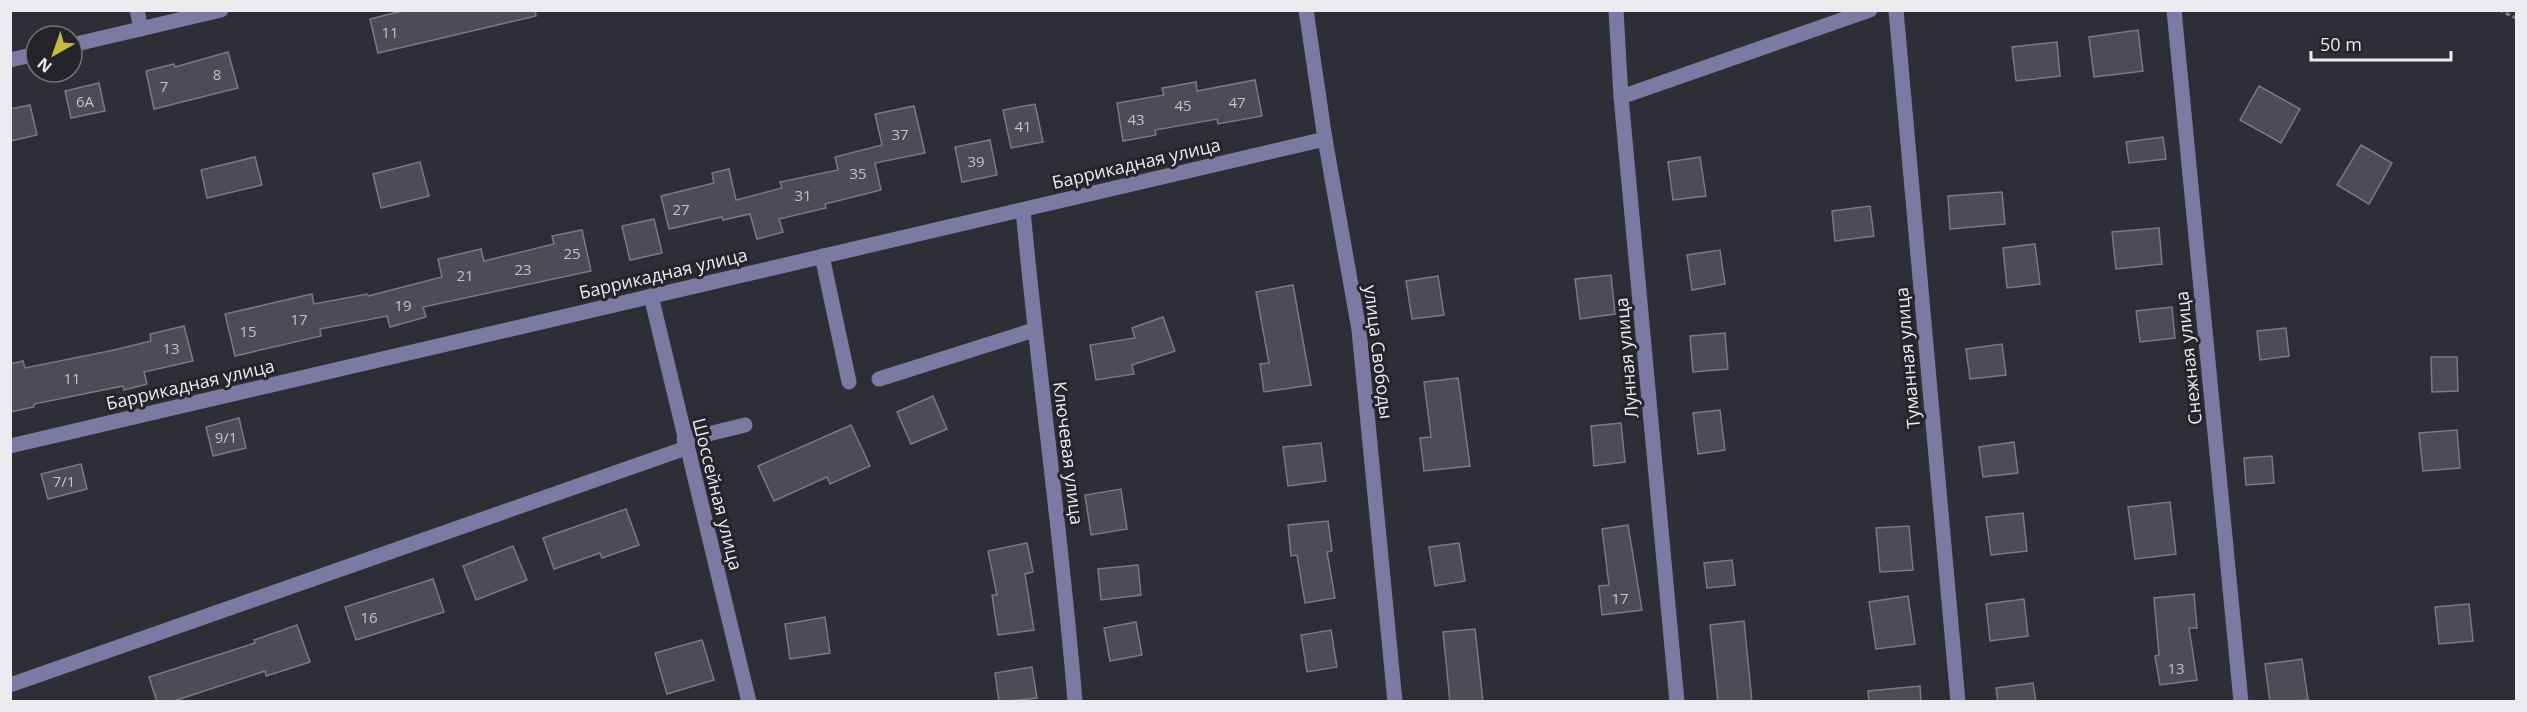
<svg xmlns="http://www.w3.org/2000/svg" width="2527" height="712" font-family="'Open Sans',sans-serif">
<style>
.building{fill:#4c4c54;stroke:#7a7a82;stroke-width:1.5}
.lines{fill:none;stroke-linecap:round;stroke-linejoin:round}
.path{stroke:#7a7a81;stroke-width:3;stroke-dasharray:4.5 3;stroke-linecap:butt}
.minor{stroke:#7c7aa3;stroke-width:15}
.labels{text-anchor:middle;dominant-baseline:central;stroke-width:6;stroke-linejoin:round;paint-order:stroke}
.number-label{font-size:15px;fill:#c2c2c8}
.street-label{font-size:18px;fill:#eaeaef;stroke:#25242b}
</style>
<rect width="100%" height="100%" fill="#2e2e36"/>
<g class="building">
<path d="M406,10H535L536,16L378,53L370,19Z"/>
<path d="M2138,30L2143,71L2094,77L2089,37Z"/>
<path d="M2057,42L2060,76L2016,81L2012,47Z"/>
<path d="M228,52L238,88L154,109L146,71L174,64L175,67Z"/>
<path d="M1255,80L1262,116L1218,124L1217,119L1155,130L1156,135L1123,141L1117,103L1164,95L1162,88L1196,82L1197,91Z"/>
<path d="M99,83L105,111L71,118L65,91Z"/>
<path d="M2259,86L2300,109L2281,143L2240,120Z"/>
<path d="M1035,104L1043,142L1011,148L1003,110Z"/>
<path d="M30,105L37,135L10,141V109Z"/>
<path d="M914,106L925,153L875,163L881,190L825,204L826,208L779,219L783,232L757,239L750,214L723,220L722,217L669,229L661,196L714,183L712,173L729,169L736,200L782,188L780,182L838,170L835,157L882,145L875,114Z"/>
<path d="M2163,137L2166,159L2129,163L2126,142Z"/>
<path d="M990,140L997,175L962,182L955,147Z"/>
<path d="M2361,145L2392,163L2369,204L2337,185Z"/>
<path d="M255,157L262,185L207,198L201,170Z"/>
<path d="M1700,157L1706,196L1673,200L1668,162Z"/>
<path d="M420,162L429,196L381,208L373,174Z"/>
<path d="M2002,192L2005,224L1950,229L1948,196Z"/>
<path d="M1870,206L1874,236L1835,241L1832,211Z"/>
<path d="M654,219L662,253L630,260L622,226Z"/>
<path d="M2159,228L2162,264L2116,269L2112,232Z"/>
<path d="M582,230L591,271L423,307L426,317L390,327L387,316L320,329L321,336L235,356L225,314L312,294L314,304L367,294L368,296L442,277L438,259L481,249L484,261L554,244L552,236Z"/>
<path d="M2035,244L2040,284L2007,288L2003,248Z"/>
<path d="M1720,250L1725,284L1692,290L1687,255Z"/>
<path d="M1611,275L1615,314L1580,319L1575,279Z"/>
<path d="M1438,276L1444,315L1412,319L1406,281Z"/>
<path d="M1293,285L1311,385L1264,392L1260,364L1269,363L1256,292Z"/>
<path d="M2172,307L2175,338L2140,342L2136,311Z"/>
<path d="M1163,317L1175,351L1132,365L1134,374L1096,380L1090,345L1135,338L1132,328Z"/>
<path d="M184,326L193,361L144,372L147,384L124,390L123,386L34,404V407L10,412V364L23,361L25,368L114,350L151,341L150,334Z"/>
<path d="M2286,328L2289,356L2260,360L2257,331Z"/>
<path d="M1725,333L1728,369L1693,372L1690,336Z"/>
<path d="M2002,344L2006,375L1970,379L1966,349Z"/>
<path d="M2431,357H2457L2458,391L2432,392Z"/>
<path d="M1458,378L1470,466L1424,471L1420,438L1431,437L1424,382Z"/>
<path d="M933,396L947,429L911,444L897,412Z"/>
<path d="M1720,410L1725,450L1698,454L1693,413Z"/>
<path d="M239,418L246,448L213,456L206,427Z"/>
<path d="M1621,423L1625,462L1594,466L1591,426Z"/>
<path d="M851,425L870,466L830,484L827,477L774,501L758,466Z"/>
<path d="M2457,430L2460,468L2423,471L2419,433Z"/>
<path d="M2014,442L2018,473L1983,477L1979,447Z"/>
<path d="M1321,443L1326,481L1288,486L1283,447Z"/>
<path d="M2272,456L2274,483L2246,485L2244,458Z"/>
<path d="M81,464L87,489L48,499L41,474Z"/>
<path d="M1121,489L1127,529L1091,535L1085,495Z"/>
<path d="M2170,502L2176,554L2135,559L2128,507Z"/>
<path d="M626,509L639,545L602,558L600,553L554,569L543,538Z"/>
<path d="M2023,513L2027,551L1991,555L1986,517Z"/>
<path d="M1328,521L1332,551L1327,552L1335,598L1305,603L1297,555L1291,556L1288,525Z"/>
<path d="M1628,525L1642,610L1602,615L1599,586L1609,585L1602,529Z"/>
<path d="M1909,526L1913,570L1880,572L1876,528Z"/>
<path d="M1027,543L1033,572L1025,574L1034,630L998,635L992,595H997L988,551Z"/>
<path d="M1459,543L1465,581L1435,586L1429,547Z"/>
<path d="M513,546L527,580L476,600L463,566Z"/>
<path d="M1732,560L1735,585L1707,588L1704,563Z"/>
<path d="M1138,565L1141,595L1101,600L1098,569Z"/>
<path d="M433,579L444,612L356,640L345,607Z"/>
<path d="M2194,594L2197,628H2189L2197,680L2160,685L2155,656L2159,655L2154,598Z"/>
<path d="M1908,596L1915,644L1876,649L1869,602Z"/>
<path d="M2024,599L2028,636L1990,641L1986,604Z"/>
<path d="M2469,604L2473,641L2439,644L2435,607Z"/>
<path d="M825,617L830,653L790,659L785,624Z"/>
<path d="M1744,621L1752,702H1718L1710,625Z"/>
<path d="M1136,622L1142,655L1110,661L1104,628Z"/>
<path d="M297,625L310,662L266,676L265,671L171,702H157L149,677L255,643L254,640Z"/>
<path d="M1475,629L1483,702H1450L1443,632Z"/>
<path d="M1331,630L1337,667L1307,672L1301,635Z"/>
<path d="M702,640L714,680L667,694L655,653Z"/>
<path d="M2302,659L2308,700L2270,702L2265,664Z"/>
<path d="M1032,667L1037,698L999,702L995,673Z"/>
<path d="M2033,683L2036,702H1998L1996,688Z"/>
<path d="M1920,686L1921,702H1869L1868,691Z"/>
</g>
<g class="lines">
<path class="path" d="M2499,10L2516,18"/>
<g class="minor">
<path d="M137,10L141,29"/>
<path d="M1306,10L1325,139L1359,330L1395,702"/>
<path d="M1616,10L1621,97L1677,702"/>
<path d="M1896,10L1958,702"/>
<path d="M2174,10L2241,702"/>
<path d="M72,45L221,10"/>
<path d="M10,60L36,54"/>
<path d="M1621,97L1870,10"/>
<path d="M1023,210C1038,374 1062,537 1075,702"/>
<path d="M822,256L849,382"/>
<path d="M651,296L749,702"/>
<path d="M879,379L1034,330"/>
<path d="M684,440L745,425"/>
<path d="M10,446L1325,139"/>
<path d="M10,685L686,448"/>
</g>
</g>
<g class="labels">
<g class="number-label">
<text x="390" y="32">11</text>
<text x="217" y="74">8</text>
<text x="164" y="86">7</text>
<text x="85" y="101">6А</text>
<text x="1237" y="102">47</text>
<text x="1183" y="105">45</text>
<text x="1136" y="119">43</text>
<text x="1023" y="126">41</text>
<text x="900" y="134">37</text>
<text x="976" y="161">39</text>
<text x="858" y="173">35</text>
<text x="803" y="195">31</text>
<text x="681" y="209">27</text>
<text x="572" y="253">25</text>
<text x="523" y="269">23</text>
<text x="465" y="275">21</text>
<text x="403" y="305">19</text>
<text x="299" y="319">17</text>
<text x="248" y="331">15</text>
<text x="171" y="348">13</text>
<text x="72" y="378">11</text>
<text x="226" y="437">9/1</text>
<text x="64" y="481">7/1</text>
<text x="1620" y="598">17</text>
<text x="369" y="617">16</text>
<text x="2176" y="668">13</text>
</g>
<g class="street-label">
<text transform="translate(1136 163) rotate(-13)">Баррикадная улица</text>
<text transform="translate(663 273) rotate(-13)">Баррикадная улица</text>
<text transform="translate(1379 352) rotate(83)">улица Свободы</text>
<text transform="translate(1626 358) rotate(-95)">Лунная улица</text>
<text transform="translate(1907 358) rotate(-95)">Туманная улица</text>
<text transform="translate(2188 358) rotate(-96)">Снежная улица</text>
<text transform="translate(190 384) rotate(-13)">Баррикадная улица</text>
<text transform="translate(1069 453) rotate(83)">Ключевая улица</text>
<text transform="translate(718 494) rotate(76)">Шоссейная улица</text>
</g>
</g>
<rect width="2527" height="712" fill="none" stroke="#eaeaef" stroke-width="24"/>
<g transform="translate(54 54) rotate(220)"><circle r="28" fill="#25242b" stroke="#747379" stroke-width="1.5"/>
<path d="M0-4.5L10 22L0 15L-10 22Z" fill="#c2bd3f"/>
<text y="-9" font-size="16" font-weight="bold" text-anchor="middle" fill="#eaeaef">N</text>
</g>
<path d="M2311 51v9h140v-9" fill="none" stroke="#eaeaef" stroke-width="3"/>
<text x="2320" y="51" font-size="18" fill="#eaeaef" stroke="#25242b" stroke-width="4.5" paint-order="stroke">50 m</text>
</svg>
